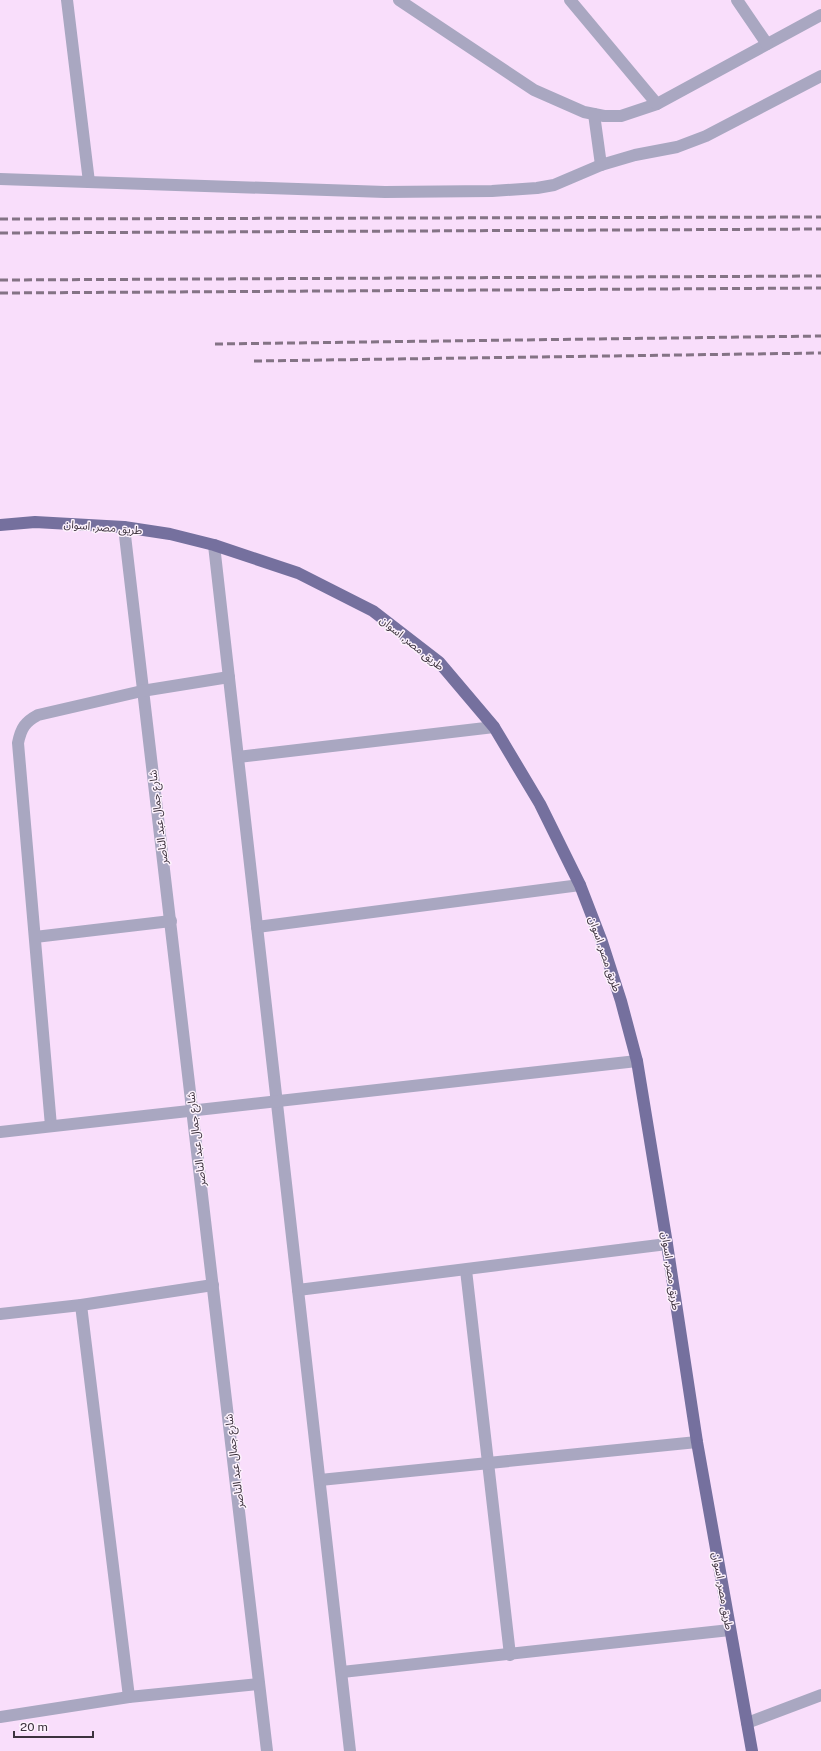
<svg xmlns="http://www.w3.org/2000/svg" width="821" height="1751" font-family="'Public Sans','Noto Sans Arabic',sans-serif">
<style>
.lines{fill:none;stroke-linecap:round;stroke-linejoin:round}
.minor{stroke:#a9a7c1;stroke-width:12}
.major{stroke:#75709e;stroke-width:12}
.rail{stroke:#847385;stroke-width:3;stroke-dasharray:8 4;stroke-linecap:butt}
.labels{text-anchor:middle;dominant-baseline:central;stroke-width:3;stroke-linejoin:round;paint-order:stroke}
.street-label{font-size:11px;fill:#3c323d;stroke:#fdf2fd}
</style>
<rect width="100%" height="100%" fill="#f9defb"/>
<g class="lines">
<g class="minor">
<path d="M67,0L89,182"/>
<path d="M399,0L534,90L584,112L604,116H621L657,104L821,15"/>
<path d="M570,0L657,104"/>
<path d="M737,0L767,44"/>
<path d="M594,114L601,165"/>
<path d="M0,179L385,192L492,191L537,188L554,185L601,165L635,155L677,147L706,136L821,76"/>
<path d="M124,527L267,1751"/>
<path d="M214,545L350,1751"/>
<path d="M238,757L494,727"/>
<path d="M257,927L580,885"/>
<path d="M35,937L171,921"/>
<path d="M51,1126L18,743C21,728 25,722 38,715L142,691L229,677"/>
<path d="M0,1132L637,1061"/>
<path d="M466,1270L510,1655"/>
<path d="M298,1290L667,1244"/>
<path d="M81,1305L129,1697L259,1684"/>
<path d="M0,1314L81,1305L213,1285"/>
<path d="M320,1480L697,1442"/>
<path d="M342,1672L730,1630"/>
<path d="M0,1717L129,1697"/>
<path d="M747,1723L821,1695"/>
</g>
<path class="major" d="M0,525L35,522L124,527L170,534L214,545L298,573L373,611L439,662L494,727L540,804L580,885L602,942L621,1001L637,1061L667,1244L697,1442L752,1751"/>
<g class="rail">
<path d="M0,219L821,217"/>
<path d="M0,233L821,229"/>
<path d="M0,280L821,276"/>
<path d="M0,293L821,288"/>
<path d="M215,344L821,336"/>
<path d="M254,361L821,353"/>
</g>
</g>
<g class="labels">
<g class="street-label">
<text transform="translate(103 527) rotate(5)">طريق مصر, اسوان</text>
<text transform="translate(412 643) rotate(39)">طريق مصر, اسوان</text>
<text transform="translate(158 817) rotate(-97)">شارع جمال عبد الناصر</text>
<text transform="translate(605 954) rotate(71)">طريق مصر, اسوان</text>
<text transform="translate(196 1139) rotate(-97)">شارع جمال عبد الناصر</text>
<text transform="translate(671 1271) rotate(82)">طريق مصر, اسوان</text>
<text transform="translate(234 1461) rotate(-97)">شارع جمال عبد الناصر</text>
<text transform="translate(723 1591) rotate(80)">طريق مصر, اسوان</text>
</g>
</g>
<path d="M14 1731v6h79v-6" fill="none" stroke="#3c323d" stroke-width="2"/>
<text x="20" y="1731" font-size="12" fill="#3c323d" stroke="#fdf2fd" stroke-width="3" paint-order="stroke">20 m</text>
</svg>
